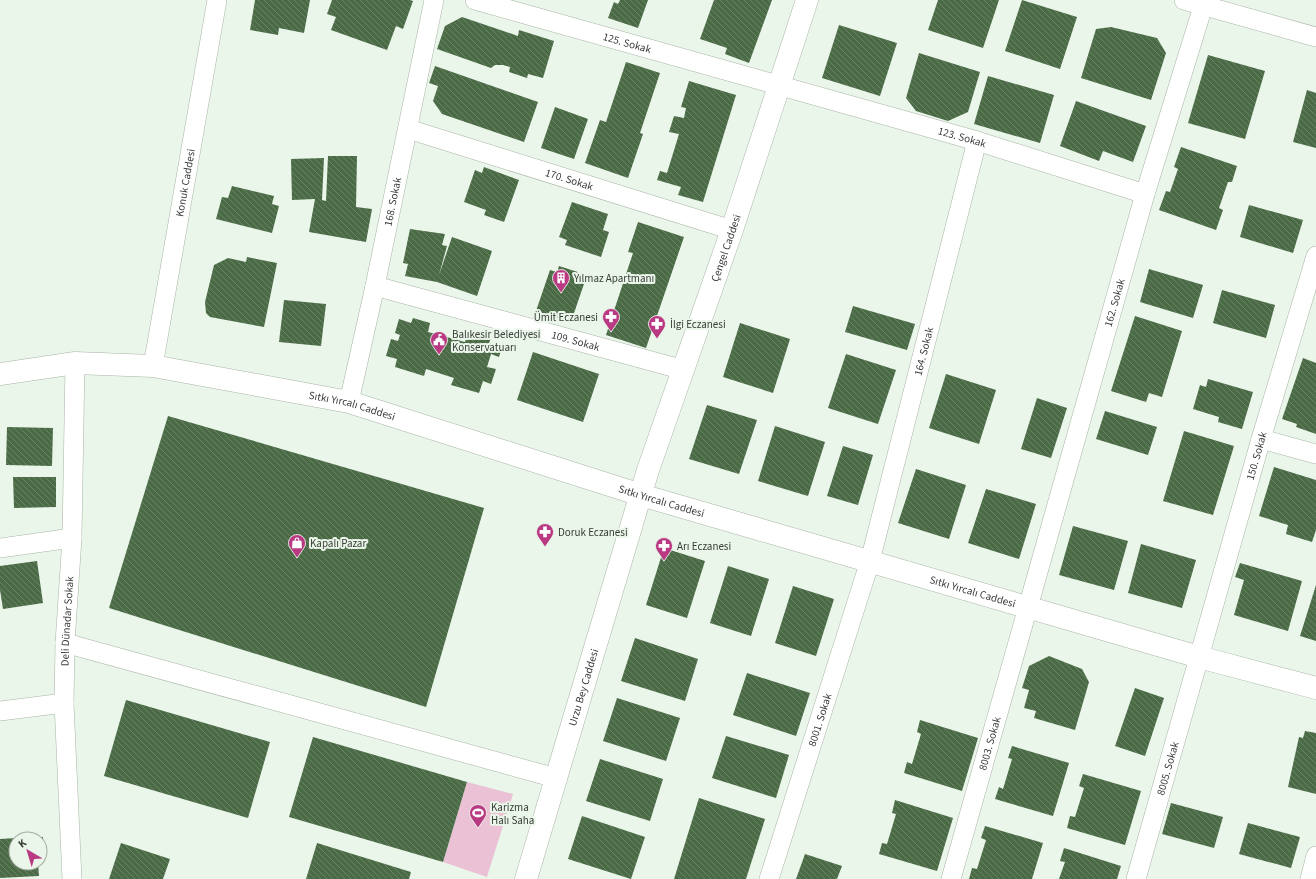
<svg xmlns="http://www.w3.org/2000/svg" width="1316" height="879" font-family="'Source Sans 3',sans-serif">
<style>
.garden{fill:#ebc2d5}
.building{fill:url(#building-back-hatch)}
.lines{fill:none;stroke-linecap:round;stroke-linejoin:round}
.minor-casing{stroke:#a9b4a7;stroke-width:20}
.secondary-casing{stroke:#a9b4a7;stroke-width:23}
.minor{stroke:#fff;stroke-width:19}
.secondary{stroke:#fff;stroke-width:22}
.labels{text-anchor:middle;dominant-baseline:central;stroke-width:4;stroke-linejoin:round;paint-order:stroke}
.street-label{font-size:11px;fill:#393d38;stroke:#eaf6e9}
.poi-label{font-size:11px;fill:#393d38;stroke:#eaf6e9;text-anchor:start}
</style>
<defs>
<pattern id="building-back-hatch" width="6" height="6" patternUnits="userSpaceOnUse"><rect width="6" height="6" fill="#4b6b47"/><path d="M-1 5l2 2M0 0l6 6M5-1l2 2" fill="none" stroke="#698266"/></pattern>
</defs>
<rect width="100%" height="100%" fill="#eaf6e9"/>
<path class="garden" d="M467,782L513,794L487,877L443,862Z"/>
<g class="building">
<path d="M255,0H310L304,33L279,28L278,35L250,30Z"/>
<path d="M332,0H410L413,1L403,29L396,26L387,50L331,30L336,17L327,14Z"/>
<path d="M620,0H648L638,28L608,18L614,2L618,4Z"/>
<path d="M714,0H772L749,63L725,54L727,48L700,39Z"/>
<path d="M938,0H999L983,48L928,30Z"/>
<path d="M1022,0L1077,17L1060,69L1005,51Z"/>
<path d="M462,17L518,36L519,30L554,41L543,78L528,74L527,78L509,72L510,67L503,65H495L491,68L437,49L445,26Z"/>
<path d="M839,25L897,43L880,96L822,78Z"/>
<path d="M1111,27L1157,38L1166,53L1151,100L1081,78L1096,29Z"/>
<path d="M919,53L980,72L968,112L948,121L916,111L906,98Z"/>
<path d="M1208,55L1265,71L1245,139L1188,123Z"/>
<path d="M626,62L660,73L640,133L643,134L628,178L585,163L600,120L606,122Z"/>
<path d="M435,66L538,102L524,142L442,114L433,101L438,86L429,83Z"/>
<path d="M988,76L1054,95L1040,143L974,124Z"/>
<path d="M689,81L736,95L703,202L678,195L681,187L657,180L660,171L667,173L679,134L669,132L674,116L684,118L686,108L681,107Z"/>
<path d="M1307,90L1316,93V148L1293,142Z"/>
<path d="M1076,101L1146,126L1133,162L1103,151L1099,161L1060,146Z"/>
<path d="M555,107L588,119L574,159L541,148Z"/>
<path d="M1181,147L1237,166L1232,182H1228L1219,208L1223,210L1216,230L1159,210L1166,191L1170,192L1178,169L1174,167Z"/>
<path d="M328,156H357L356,207L372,209L366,242L309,232L315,199L292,200L291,159L324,158L322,200L326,201Z"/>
<path d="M484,167L519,180L504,222L484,215L486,210L464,202L475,170L482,173Z"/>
<path d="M232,186L274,196L272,204L279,206L272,233L216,219L222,197L228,198Z"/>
<path d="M572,202L608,214L603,230L609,232L601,257L565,245L567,240L559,237Z"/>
<path d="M1249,205L1303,220L1293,253L1240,237Z"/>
<path d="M638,222L684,237L646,348L606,335L633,253L628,252Z"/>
<path d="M410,229L445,234L442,245L447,246L439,275L452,237L492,251L477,296L437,282L405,276L408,264L403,263Z"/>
<path d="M247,257L277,263L264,327L210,317L206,313L205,302L214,265L228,258L246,262Z"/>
<path d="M559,266L587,275L571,322L536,311L550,270L557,272Z"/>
<path d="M1149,269L1203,285L1193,318L1140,302Z"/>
<path d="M1222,290L1275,305L1266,338L1213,323Z"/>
<path d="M284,300L326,304L321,346L279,342Z"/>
<path d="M853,306L915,324L907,350L845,332Z"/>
<path d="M1135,316L1182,331L1162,397L1149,393L1146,402L1111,391Z"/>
<path d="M413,318L430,323L428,332L465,342L468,332L491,338L489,343L502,347L499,357L491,354L487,367L496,369L491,384L483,381L479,393L451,385L454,378L426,369L424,376L395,367L397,359L386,356L391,339L398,341L400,335L395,333L399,319L411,323Z"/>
<path d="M740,323L790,339L773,393L723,377Z"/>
<path d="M533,352L599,374L583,422L517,400Z"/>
<path d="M846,354L896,370L878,424L828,408Z"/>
<path d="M1303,358L1316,363V434L1296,427L1297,424L1282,419Z"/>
<path d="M946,374L996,390L979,444L929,428Z"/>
<path d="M1208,379L1253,392L1242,429L1218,422L1219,417L1193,409L1200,385L1206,387Z"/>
<path d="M1037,398L1067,408L1051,458L1021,449Z"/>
<path d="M707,405L757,420L739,474L689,459Z"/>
<path d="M1105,411L1157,427L1148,455L1096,439Z"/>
<path d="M168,416L484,508L426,707L109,608Z"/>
<path d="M775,426L825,442L808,496L758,481Z"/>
<path d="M7,427L53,428L52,466L6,465Z"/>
<path d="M1184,431L1234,446L1213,515L1163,501Z"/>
<path d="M843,446L873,455L858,505L827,496Z"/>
<path d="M1274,467L1316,480V530L1312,542L1286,534L1288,525L1259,516Z"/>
<path d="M916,469L966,485L949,539L898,523Z"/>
<path d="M13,477H56V507L14,508Z"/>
<path d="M986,489L1036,504L1019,559L968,543Z"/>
<path d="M1073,526L1128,541L1114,590L1059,575Z"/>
<path d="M1141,544L1196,560L1182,608L1128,593Z"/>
<path d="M664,548L705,561L687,618L646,605Z"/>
<path d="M37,561L43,603L3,609L0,590V566Z"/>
<path d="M1240,563L1302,581L1288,631L1234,615L1244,580L1235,577Z"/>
<path d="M728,566L769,579L751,636L710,623Z"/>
<path d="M1316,585V641L1300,636Z"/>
<path d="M793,586L834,599L816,656L775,643Z"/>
<path d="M635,638L698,659L685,701L621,681Z"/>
<path d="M1049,656L1082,669L1089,682L1075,730L1034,718L1036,711L1024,708L1029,690L1022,688L1029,666Z"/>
<path d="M747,673L810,693L796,736L733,715Z"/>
<path d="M1135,688L1164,698L1145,756L1115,746Z"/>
<path d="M617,698L680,718L666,761L603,741Z"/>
<path d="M126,700L270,742L248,818L104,776Z"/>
<path d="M920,720L978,738L962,791L904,773L907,762L912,764L921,734L917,732Z"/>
<path d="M1305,731L1316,733V794L1288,787L1299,737L1303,738Z"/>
<path d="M726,736L789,755L776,798L712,778Z"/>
<path d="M313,737L467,782L443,862L289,817Z"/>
<path d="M1012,746L1069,763L1053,816L995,799L999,787L1003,789L1012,759L1008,758Z"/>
<path d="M600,759L663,779L650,821L586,801Z"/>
<path d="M1083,774L1141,791L1125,845L1067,828L1070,816L1075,817L1084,788L1079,786Z"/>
<path d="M699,798L765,819L746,879H674Z"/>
<path d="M895,800L953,818L937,871L879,854L882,843L887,844L896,814L892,813Z"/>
<path d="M1171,803L1223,817L1214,848L1162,834Z"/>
<path d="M582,816L645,837L631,879L568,859Z"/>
<path d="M1248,823L1300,837L1291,868L1239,854Z"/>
<path d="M985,826L1043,843L1032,879H969L972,868L977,869L986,840L981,838Z"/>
<path d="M43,837L44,859H40V839L21,838Z"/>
<path d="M16,838V863H38L39,876L0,878V839Z"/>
<path d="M121,843L170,859L163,879H109Z"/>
<path d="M317,843L411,872L409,879H306Z"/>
<path d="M1064,848L1121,866L1117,879H1059L1065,862L1060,861Z"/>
<path d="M805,854L842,866L837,879H796Z"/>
</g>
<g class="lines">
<defs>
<g id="minor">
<path id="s1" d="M475,0L977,141L1145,194"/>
<path d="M1184,0L1316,37"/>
<path id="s2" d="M408,129L732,230"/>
<path id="s3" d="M375,286L684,370"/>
<path id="s4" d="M153,366L217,0"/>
<path id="s5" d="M349,402L375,286L434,0"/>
<path d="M1261,439L1316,454"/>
<path d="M0,548L72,538"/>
<path d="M65,643L556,778"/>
<path d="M0,711L64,703"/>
<path id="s6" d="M72,879L64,703L65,643L72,538L75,363"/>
<path id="s7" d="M769,879L870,561L977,141"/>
<path id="s8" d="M951,879L1145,194L1205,0"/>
<path id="s9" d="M1136,879L1261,439L1316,256"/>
<path d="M1310,879L1316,856"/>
</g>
<g id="secondary">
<path id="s10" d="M0,374L75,363L153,366L349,402L641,495L1199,657L1316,688"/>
<path id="s11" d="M526,879L648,470L732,230L807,0"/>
</g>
</defs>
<use href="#minor" class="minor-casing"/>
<use href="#secondary" class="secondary-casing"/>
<use href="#minor" class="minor"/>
<use href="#secondary" class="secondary"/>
</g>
<defs>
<symbol id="building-pin" viewBox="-11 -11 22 30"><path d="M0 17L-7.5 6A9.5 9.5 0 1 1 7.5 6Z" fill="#ba3983" stroke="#eaf6e9"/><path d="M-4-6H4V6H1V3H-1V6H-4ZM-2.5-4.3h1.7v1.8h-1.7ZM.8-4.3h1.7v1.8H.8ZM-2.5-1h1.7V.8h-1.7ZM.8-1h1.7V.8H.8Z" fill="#fff"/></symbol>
<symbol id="pharmacy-pin" viewBox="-11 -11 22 30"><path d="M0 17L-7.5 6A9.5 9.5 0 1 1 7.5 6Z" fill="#ba3983" stroke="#eaf6e9"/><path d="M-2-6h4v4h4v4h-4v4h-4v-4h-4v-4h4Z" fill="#fff"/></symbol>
<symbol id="civic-pin" viewBox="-11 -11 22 30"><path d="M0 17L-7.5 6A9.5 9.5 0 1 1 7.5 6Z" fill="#ba3983" stroke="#eaf6e9"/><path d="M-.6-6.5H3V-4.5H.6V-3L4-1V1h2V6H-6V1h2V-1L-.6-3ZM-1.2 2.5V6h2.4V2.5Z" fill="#fff"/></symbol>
<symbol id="shop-pin" viewBox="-11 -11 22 30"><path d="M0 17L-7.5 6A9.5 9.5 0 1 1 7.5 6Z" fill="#ba3983" stroke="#eaf6e9"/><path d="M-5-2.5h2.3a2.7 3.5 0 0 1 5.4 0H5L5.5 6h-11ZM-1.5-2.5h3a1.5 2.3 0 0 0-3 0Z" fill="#fff"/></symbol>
<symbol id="stadium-pin" viewBox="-11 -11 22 30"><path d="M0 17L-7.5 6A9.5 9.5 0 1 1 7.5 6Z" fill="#ba3983" stroke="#eaf6e9"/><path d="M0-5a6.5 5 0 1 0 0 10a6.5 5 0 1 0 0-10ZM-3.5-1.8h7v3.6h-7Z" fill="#fff"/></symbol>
</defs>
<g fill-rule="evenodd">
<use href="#building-pin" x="551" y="268" width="20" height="27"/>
<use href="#pharmacy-pin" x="601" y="307" width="20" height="27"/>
<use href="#pharmacy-pin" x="647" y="314" width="20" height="27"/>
<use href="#civic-pin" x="429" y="330" width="20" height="27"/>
<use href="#pharmacy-pin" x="535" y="522" width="20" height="27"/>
<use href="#shop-pin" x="287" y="533" width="20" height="27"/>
<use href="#pharmacy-pin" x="654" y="536" width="20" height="27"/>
<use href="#stadium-pin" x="468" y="803" width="20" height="27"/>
</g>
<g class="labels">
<g class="street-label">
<text stroke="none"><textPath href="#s1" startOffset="158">125. Sokak</textPath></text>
<text stroke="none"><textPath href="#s1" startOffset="506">123. Sokak</textPath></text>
<text stroke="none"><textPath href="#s2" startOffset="169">170. Sokak</textPath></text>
<text stroke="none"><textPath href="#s4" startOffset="186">Konuk Caddesi</textPath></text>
<text stroke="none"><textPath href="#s5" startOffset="205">168. Sokak</textPath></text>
<text stroke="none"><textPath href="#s11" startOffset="662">Çengel Caddesi</textPath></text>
<text stroke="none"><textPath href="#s8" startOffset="599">162. Sokak</textPath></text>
<text stroke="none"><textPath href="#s3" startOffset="208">109. Sokak</textPath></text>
<text stroke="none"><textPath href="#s7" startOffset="550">164. Sokak</textPath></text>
<text stroke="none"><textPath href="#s10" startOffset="357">Sıtkı Yırcalı Caddesi</textPath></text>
<text stroke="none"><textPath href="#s9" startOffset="440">150. Sokak</textPath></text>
<text stroke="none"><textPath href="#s10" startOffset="681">Sıtkı Yırcalı Caddesi</textPath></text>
<text stroke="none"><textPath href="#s10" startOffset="1005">Sıtkı Yırcalı Caddesi</textPath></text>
<text stroke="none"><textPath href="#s6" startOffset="258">Deli Dünadar Sokak</textPath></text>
<text stroke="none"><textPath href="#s11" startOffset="200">Urzu Bey Caddesi</textPath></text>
<text stroke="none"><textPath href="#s7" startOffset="167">8001. Sokak</textPath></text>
<text stroke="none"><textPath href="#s8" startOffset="141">8003. Sokak</textPath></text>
<text stroke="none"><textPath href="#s9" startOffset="115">8005. Sokak</textPath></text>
</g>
<g class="poi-label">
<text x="574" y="278">Yılmaz Apartmanı</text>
<text x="598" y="317" text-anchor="end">Ümit Eczanesi</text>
<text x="670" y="324">İlgi Eczanesi</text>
<text x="452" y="334">Balıkesir Belediyesi<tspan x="452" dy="13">Konservatuarı</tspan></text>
<text x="558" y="532">Doruk Eczanesi</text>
<text x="310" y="543">Kapalı Pazar</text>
<text x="677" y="546">Arı Eczanesi</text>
<text x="491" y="807">Karizma<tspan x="491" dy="13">Halı Saha</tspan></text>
</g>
</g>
<g transform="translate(28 851) rotate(322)"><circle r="19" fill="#eaf6e9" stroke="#a3aca2"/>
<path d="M0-3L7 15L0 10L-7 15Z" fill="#ba3983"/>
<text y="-6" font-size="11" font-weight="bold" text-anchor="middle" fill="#393d38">K</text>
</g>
</svg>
